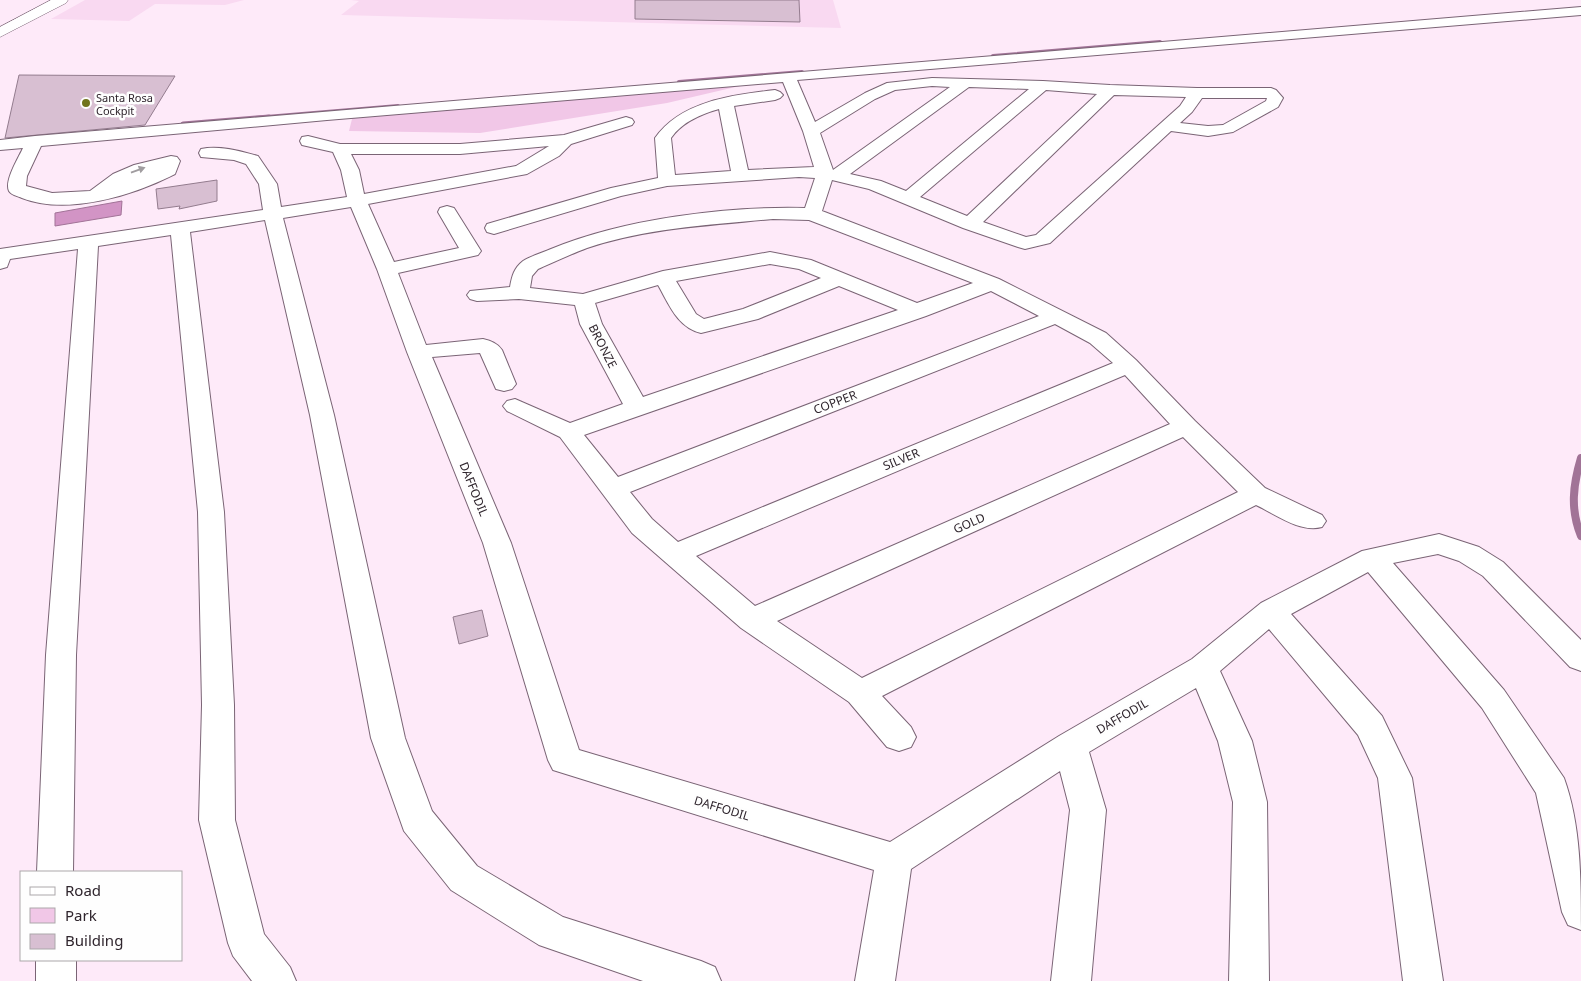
<svg xmlns="http://www.w3.org/2000/svg" width="1581" height="981" font-family="'Noto Sans',sans-serif">
<style>
.built{fill:#f9d9f1}
.green{fill:#f1c7e7}
.water{fill:#d294c5;stroke:#a17397}
.lines{fill:none;stroke-linecap:round;stroke-linejoin:round}
.stream-far2{stroke:#a17397;stroke-width:4}
.stream-far1{stroke:#a17397;stroke-width:5}
.stream{stroke:#a17397;stroke-width:8}
.building{fill:#d8bfd2;stroke:#937c8e}
.street-casing{stroke:#7a6475;stroke-width:2}
.highway-casing{stroke:#7a6475;stroke-width:1}
.street{fill:#fff;fill-rule:evenodd}
.highway{fill:#fff;fill-rule:evenodd}
.oneway{fill:#a19da0}
.poi-dot{fill:#70741c;stroke:#fefefe;stroke-width:2}
.labels{text-anchor:middle;dominant-baseline:central;stroke-width:5;stroke-linejoin:round;paint-order:stroke}
.far-poi-label{font-size:11px;fill:#2f252d;stroke:#fefefe;text-anchor:start}
.street-label{font-size:12px;fill:#2f252d;stroke:#fefefe}
</style>
<rect width="100%" height="100%" fill="#feeaf9"/>
<g class="built">
<path d="M85,0H244L225,5L155,4L129,21L51,19Z"/>
<path d="M351,0H833L841,28L341,15L359,1Z"/>
</g>
<path class="green" d="M761,81L667,103L480,133L349,131L353,115Z"/>
<path class="water" d="M122,201L121,215L55,226V213Z"/>
<g class="lines">
<g class="stream-far2">
<path d="M993,56L1160,42"/>
<path d="M679,82L802,72"/>
<path d="M254,118L398,106"/>
</g>
<path class="stream-far1" d="M183,124L269,117"/>
<path class="stream" d="M1581,458C1573,485 1570,509 1581,536"/>
</g>
<g class="building">
<path d="M635,0H799L800,22L635,19Z"/>
<path d="M19,75L175,76L145,125L5,138Z"/>
<path d="M217,180V201L179,209L180,206L158,209L156,189Z"/>
<path d="M482,610L488,636L459,644L453,617Z"/>
</g>
<g class="lines">
<defs>
<g id="street">
<path d="M1581,7V15L797,80L815,122L865,93L887,83L932,78L1043,81L1110,85L1197,88H1271L1276,90L1283,98L1278,107L1233,132L1208,136L1171,131L1050,243L1025,249L1018,247L963,228L869,189L832,180L822,211L999,279L1106,333L1136,360L1195,421L1265,488L1322,515L1326,521L1322,527C1300,533 1275,514 1256,505L882,696L911,727L916,737L911,747L899,751L887,747L849,702L741,628L632,533L560,437L507,411L503,406L507,401L515,399L570,423L623,404L580,324L575,305L519,299L477,301L470,299L467,295L470,291L510,287C512,276 514,268 523,261C531,256 542,253 551,249C623,219 727,206 805,208L815,178L799,177L667,186L621,196L494,234L487,232L485,228L487,224L611,188L658,178L655,138C681,101 733,95 775,90L780,92L783,95L780,98L775,100L734,106L748,170L814,167L803,131L783,82L327,120L41,146L27,176L26,186L52,193L90,191L113,174L134,165L171,156L177,157L180,161L175,174C134,195 68,216 22,198C18,196 11,195 9,191C4,181 19,157 23,148L0,150V140L35,136ZM932,86L950,87L833,170L820,133L875,99L895,90ZM969,87L1029,89L906,191L881,181L850,174ZM1046,90L1097,94L967,216L920,197ZM1114,95L1186,97L1180,106L1036,235L1026,237L983,222ZM1202,98H1267L1266,101L1223,125L1208,126L1180,123L1192,112ZM719,109L731,171L675,175L671,138C682,122 701,114 719,109ZM773,219L809,220L973,283L917,303L811,260L770,252L663,271L583,294L530,288L532,276L538,269C554,262 571,254 587,248C647,228 711,225 773,219ZM770,264L799,269L821,278L743,309L704,319L696,314L676,281ZM658,285C669,304 677,327 701,333L758,319L839,286L898,310L643,397L602,324L595,303ZM991,291L1039,316L618,477L584,435L926,316ZM1055,324L1090,343L1113,363L678,542L652,519L630,492ZM1125,375L1170,424L755,606L696,556ZM1183,437L1238,492L862,678L777,621Z"/>
<path d="M626,117L632,119L634,122L632,125L571,144L559,156L527,174L368,204L394,262L459,248L438,212L440,208L447,206L454,208L481,251L478,255L398,273L426,345L483,339C491,341 497,343 502,350L516,384L512,389L504,391L496,389L480,353L432,357L511,543L579,750L890,842L1059,736L1192,659L1261,603L1362,551L1439,534L1479,547L1503,562L1581,640V671L1570,667L1483,576L1459,561L1438,554L1393,563L1504,690L1564,778C1581,825 1581,879 1581,930L1568,925L1562,912L1536,793L1482,708L1368,572L1291,614L1382,716L1412,778L1443,981H1403L1378,778L1358,735L1269,629L1220,671L1252,741L1267,802L1269,981H1229L1233,802L1218,741L1196,688L1089,752L1106,810L1091,981H1051L1070,810L1060,771L911,869L895,981H855L874,870L553,770L548,760L483,543L407,352L377,269L351,207L283,218L334,415L405,738L432,811L477,866L563,917L701,961L715,967L721,981H643L539,945L451,890L404,831L371,738L310,415L265,220L190,232L224,512L234,705L235,820L264,934L290,967L296,981H252L233,956L228,943L199,820L202,705L198,512L171,235L98,246L76,655L73,872H37L46,655L78,249L10,259L7,267L0,269V249L263,210L259,184L246,164L234,160L201,157L199,153L201,149C219,145 240,151 258,156L277,184L281,207L347,197L341,170L333,152L302,145L300,141L302,137L308,136L340,144H460L564,135ZM549,146L516,166L364,194L359,170L351,154H460Z"/>
<rect x="36" y="960" width="40" height="21"/>
</g>
<path id="highway" d="M51,0H68L66,3L0,37V27Z"/>
</defs>
<use href="#street" class="street-casing"/>
<use href="#highway" class="highway-casing"/>
<use href="#street" class="street"/>
<use href="#highway" class="highway"/>
</g>
<defs><path id="oneway-solid" d="M-6-.8H1V-3.2L6.5 0L1 3.2V.8H-6Z" transform="scale(1.25)"/></defs>
<use class="oneway" href="#oneway-solid" transform="translate(138 170) rotate(-20)"/>
<circle class="poi-dot" cx="86" cy="103" r="5"/>
<g class="labels">
<g class="far-poi-label">
<text x="96" y="97">Santa Rosa<tspan x="96" dy="13">Cockpit</tspan></text>
</g>
<g class="street-label">
<text transform="translate(603 346) rotate(63)">BRONZE</text>
<text transform="translate(835 402) rotate(-21)">COPPER</text>
<text transform="translate(901 459) rotate(-23)">SILVER</text>
<text transform="translate(474 489) rotate(68)">DAFFODIL</text>
<text transform="translate(969 523) rotate(-24)">GOLD</text>
<text transform="translate(1122 716) rotate(-30)">DAFFODIL</text>
<text transform="translate(722 808) rotate(17)">DAFFODIL</text>
</g>
</g>
<rect x="20" y="871" width="162" height="90" fill="#fefefe" stroke="#aba7aa"/>
<rect x="30" y="887" width="25" height="8" fill="#ffffff" stroke="#aba7aa"/>
<text x="65" y="896" font-size="15" fill="#2f252d">Road</text>
<rect x="30" y="908" width="25" height="15" fill="#f1c7e7" stroke="#aba7aa"/>
<text x="65" y="921" font-size="15" fill="#2f252d">Park</text>
<rect x="30" y="934" width="25" height="15" fill="#d8bfd2" stroke="#aba7aa"/>
<text x="65" y="946" font-size="15" fill="#2f252d">Building</text>
</svg>
